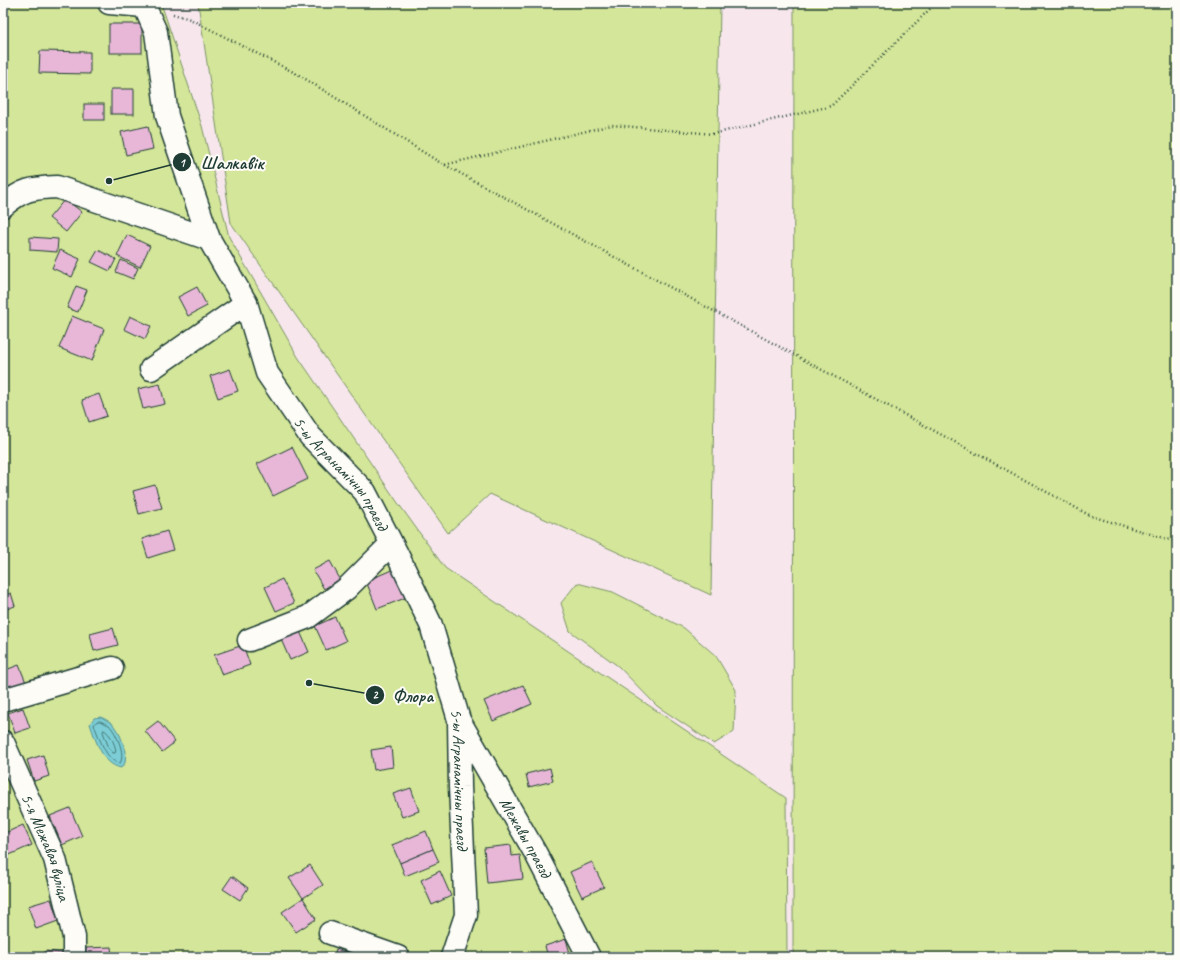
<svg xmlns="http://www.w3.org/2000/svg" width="1180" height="960" font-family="Caveat,sans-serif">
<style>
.green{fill:#d4e699;stroke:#7a9266}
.water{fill:#7ccdd6;stroke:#579395}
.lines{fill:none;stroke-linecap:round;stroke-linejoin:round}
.shore{stroke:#447775;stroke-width:1}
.building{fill:#e8b7d7;stroke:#1f3d34}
.minor-casing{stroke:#1f3d34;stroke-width:25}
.path{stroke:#1f3d34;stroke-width:2.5;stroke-dasharray:1 3;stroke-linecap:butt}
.minor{stroke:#fdfcf7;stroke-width:22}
.labels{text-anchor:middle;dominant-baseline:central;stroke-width:4;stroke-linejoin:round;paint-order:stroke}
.street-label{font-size:17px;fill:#1f3d34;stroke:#fdfcf7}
.leader{fill:none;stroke:#1f3d34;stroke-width:1.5}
.callout-dot{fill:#1f3d34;stroke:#fdfcf7;stroke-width:1.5}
.mark-label{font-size:12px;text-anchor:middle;font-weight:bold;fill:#fff}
.callout-label{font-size:18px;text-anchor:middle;font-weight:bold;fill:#1f3d34;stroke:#fdfcf7;stroke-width:4;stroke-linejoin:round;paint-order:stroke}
</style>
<rect width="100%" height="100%" fill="#f7e7ed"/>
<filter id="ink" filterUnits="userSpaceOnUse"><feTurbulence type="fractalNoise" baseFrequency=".025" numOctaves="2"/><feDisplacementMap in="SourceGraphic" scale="8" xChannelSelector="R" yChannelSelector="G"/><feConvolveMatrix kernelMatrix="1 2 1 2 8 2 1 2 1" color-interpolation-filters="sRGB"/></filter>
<g filter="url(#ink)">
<g class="green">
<path d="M3,3H161L202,126L229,237L298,357L398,503L445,568L786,798L787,957H3Z"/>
<path d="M198,3H720L711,595L490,494L448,533L231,223Z"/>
<path d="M794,3H1177V957H793Z"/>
<path d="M577,583L613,592L684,628L716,656L736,690L734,732L714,744L657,706L618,666L570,631L561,603Z"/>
</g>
<path class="water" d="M101,717L112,723L120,735L126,751L125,763L121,768C102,764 96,741 90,724L94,718Z"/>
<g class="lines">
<g class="shore">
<path d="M100,721C103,722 106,724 109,725C116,732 126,754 120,763C106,762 99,736 94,725L96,722Z"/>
<path d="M104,730C111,734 114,743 116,750L115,753H113L109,748L103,732Z"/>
</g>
</g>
<g class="building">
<rect x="109" y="24" width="33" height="29"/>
<path d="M40,51L90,52V74L39,73Z"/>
<rect x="111" y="89" width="23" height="25"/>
<rect x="84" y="104" width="20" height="16"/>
<path d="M148,126L153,149L126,155L121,132Z"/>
<path d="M3,130H5L7,169L3,170Z"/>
<path d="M65,199L82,212L66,232L49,218Z"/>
<path d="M127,235L150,246L140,267L117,256Z"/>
<path d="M30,237L58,239L57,252L30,250Z"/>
<path d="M60,250L80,259L72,277L52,268Z"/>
<path d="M98,250L116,259L110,271L91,262Z"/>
<path d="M121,260L138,268L133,279L116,272Z"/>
<path d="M76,286L87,290L78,312L67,308Z"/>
<path d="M197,287L207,306L188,316L178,297Z"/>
<path d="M72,316L104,329L92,361L59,348Z"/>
<path d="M130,316L151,326L145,339L124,329Z"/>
<path d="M230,369L238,391L218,398L210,376Z"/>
<path d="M160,384L165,404L143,409L138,389Z"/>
<path d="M99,394L107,416L89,422L82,400Z"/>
<path d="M292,447L308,479L273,496L257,464Z"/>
<path d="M155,485L162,508L139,514L133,491Z"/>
<path d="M167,531L173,550L148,558L142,539Z"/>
<path d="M330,561L340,579L324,589L313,570Z"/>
<path d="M394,569L405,598L377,609L366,581Z"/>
<path d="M282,579L294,603L276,611L265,587Z"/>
<path d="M11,593L15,606L4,610L3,596Z"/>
<path d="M335,617L346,641L326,650L315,626Z"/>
<path d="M298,627L309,652L290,660L279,635Z"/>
<path d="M113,628L118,645L94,651L90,634Z"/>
<path d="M243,645L250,665L222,675L214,655Z"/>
<path d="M19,665L27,685L3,694V671Z"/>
<path d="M523,685L532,704L493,721L484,701Z"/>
<path d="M23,708L30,728L15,733L8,713Z"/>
<path d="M158,721L175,742L162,752L145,731Z"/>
<path d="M391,747L393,767L374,770L371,750Z"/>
<path d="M43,755L49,776L34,781L27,760Z"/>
<path d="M550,768L553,781L529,787L526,774Z"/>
<path d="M411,788L419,811L402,817L393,794Z"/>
<path d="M70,808L82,836L62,845L50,816Z"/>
<path d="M23,825L32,845L7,856L3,847V834Z"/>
<path d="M426,831L433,849L400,863L392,845Z"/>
<path d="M511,845L512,856L520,855L523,879L487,883L484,848Z"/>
<path d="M433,849L439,862L405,876L400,863Z"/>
<path d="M592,862L604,887L582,897L570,872Z"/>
<path d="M310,865L323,885L303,898L289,878Z"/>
<path d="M440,871L451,896L432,905L421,880Z"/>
<path d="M232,876L248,888L240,900L223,889Z"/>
<path d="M303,898L316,919L296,932L282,912Z"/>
<path d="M51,899L58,921L36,929L28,906Z"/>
<path d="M566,939L571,957H548L545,946Z"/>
<path d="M111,947L112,957H86V948Z"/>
<path d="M336,949L360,957H334Z"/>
<path d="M45,951L63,953V957H44Z"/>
</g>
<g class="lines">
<defs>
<g id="minor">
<path d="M109,3L144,6"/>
<path id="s1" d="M143,3L156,32L167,116L209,239L246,303L267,373L310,436L365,492L396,552L431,625L459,720L460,787L466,915L452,957"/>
<path d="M3,206C23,189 32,188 57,187L209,239"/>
<path d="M151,369L246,303"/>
<path d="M249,640L308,617L346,589L391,544"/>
<path d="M3,700L112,668"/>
<path id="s2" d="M460,722L536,854L589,957"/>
<path id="s3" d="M3,742L55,859L74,937V957"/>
<path d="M330,933L398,957"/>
</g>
</defs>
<use href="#minor" class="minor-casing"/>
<g class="path">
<path d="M173,14L190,19L299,75L444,165L612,125L713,134L831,106L936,3"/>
<path d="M445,165L1091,516L1177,542"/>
</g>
<use href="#minor" class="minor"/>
</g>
</g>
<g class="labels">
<g class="street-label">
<text stroke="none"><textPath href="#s1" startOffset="519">5-ы Агранамічны праезд</textPath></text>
<text stroke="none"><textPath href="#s1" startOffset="855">5-ы Агранамічны праезд</textPath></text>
<text stroke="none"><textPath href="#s2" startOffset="133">Межавы праезд</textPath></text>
<text stroke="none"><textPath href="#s3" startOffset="114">5-я Межавая вуліца</textPath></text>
</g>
</g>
<path class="leader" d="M109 181L182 162M309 683L375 695"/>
<g class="callout-dot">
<circle cx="109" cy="181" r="4"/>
<circle cx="309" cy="683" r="4"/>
<circle cx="182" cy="162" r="10"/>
<circle cx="375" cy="695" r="10"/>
</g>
<g class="mark-label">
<text x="182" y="167">1</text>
<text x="375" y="699">2</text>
</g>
<g class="callout-label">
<text x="232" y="169">Шалкавік</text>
<text x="413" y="702">Флора</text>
</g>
<rect width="1180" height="960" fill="none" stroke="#fdfcf7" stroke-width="16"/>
<rect x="8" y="8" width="1164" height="944" fill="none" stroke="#1f3d34" stroke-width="1.5" filter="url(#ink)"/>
</svg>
